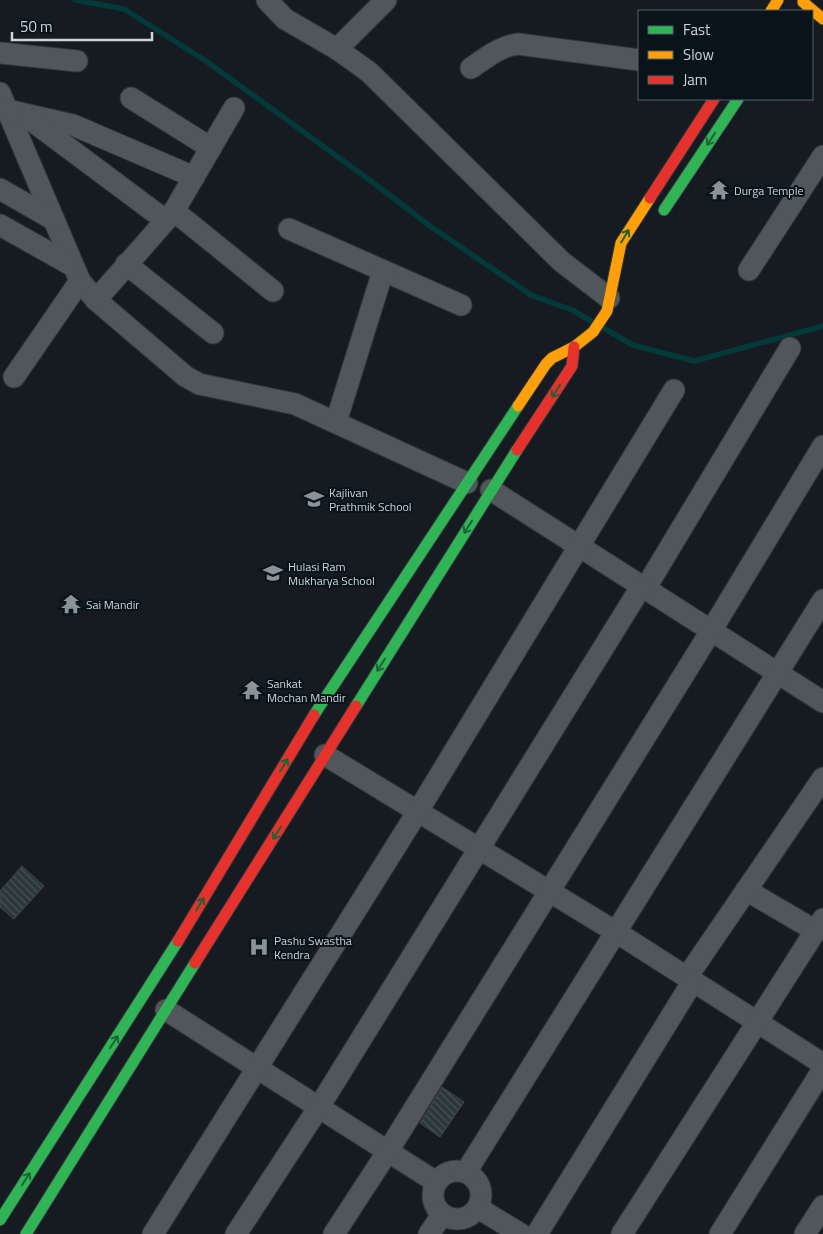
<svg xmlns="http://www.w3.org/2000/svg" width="823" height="1234" font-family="'Titillium Web',sans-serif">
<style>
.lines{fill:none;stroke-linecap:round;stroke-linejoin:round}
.stream{stroke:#04393a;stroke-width:5.5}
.building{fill:url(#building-back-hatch);stroke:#404649}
.street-casing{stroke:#32373b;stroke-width:23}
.fast-casing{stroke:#32373b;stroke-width:13}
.slow-casing{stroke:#32373b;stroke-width:13}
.jam-casing{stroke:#32373b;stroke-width:13}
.street{stroke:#50565a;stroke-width:21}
.fast{stroke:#30b455;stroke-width:11}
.slow{stroke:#ff9f0a;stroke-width:11}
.jam{stroke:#e5322d;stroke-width:11}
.oneway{stroke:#1c6438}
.labels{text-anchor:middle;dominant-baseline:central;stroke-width:4;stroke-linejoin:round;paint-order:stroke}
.poi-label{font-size:12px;fill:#ccd4d9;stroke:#08131a;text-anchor:start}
</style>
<defs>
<pattern id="building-back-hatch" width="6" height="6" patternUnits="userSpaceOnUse" patternTransform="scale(1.25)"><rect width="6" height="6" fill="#2b373b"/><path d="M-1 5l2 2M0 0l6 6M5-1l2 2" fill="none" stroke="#495357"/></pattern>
</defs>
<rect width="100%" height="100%" fill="#151b20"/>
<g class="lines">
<g class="stream">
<path d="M75,0L124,9L206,61L375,184L430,226L531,295L572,310L591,321"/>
<path d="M603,328L633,345L694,361L823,326"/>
</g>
</g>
<g class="building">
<path d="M22,866L44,886L14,919L0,907V891Z"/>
<path d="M442,1087L464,1102L440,1137L420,1123Z"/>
</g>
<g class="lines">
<defs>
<g id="street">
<path d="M267,0L285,19L337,49L369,72L562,262L609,298"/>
<path d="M337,49L386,0"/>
<path d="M0,53L77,61"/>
<path d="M471,68C486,58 500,46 518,44L639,60"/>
<path d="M0,93L80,281L96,300L185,376L199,384L295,404L467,483"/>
<path d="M131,98L211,148"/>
<path d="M7,110L73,125L194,177"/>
<path d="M27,117L165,220"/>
<path d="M0,189L54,220"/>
<path d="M174,211L273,291"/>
<path d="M0,225L73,266"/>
<path d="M289,229L461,305"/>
<path d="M126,264L213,333"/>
<path d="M749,270L823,156"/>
<path d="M96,300L174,211L234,108"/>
<path d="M14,377L80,281"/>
<path d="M336,422L383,271"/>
<path d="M491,490L823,702"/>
<path d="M645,589L790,348"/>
<path d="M325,755L616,932L823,1064"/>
<path d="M746,890L816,931"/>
<path d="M687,977L823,778"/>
<path d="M166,1010L436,1182"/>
<circle cx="457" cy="1195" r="24"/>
<path d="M466,1172L823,600"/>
<path d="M478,1208L521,1234"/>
<path d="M153,1234L418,811L674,390"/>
<path d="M236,1234L319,1107L641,587"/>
<path d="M334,1234L388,1151L711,631L823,446"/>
<path d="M429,1234L442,1215"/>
<path d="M537,1234L693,981"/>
<path d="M622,1234L823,919"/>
<path d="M720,1234L823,1069"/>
<path d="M805,1234L823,1206"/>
</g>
<g id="fast">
<path d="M664,210L738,99"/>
<path d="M356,706L517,450"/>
<path d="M314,715L518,406"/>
<path d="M0,1220L178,941"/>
<path d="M26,1234L195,963"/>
</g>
<g id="slow">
<path d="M803,2L823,19"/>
<path d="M771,11L778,0"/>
<path d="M518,406L546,364L552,358L574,347L593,332L607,311L621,243L650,198"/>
</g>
<g id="jam">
<path d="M650,198L714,99"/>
<path d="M517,450L572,366L574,347"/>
<path d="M178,941L314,715"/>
<path d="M195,963L356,706"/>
</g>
</defs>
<use href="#street" class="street-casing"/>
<use href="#fast" class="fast-casing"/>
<use href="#slow" class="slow-casing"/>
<use href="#jam" class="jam-casing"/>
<use href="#street" class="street"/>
<use href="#fast" class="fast"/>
<use href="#slow" class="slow"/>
<use href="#jam" class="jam"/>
</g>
<defs><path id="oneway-shaft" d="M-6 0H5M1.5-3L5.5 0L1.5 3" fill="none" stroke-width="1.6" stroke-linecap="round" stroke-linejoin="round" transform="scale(1.25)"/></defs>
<g class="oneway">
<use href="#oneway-shaft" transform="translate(711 139) rotate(124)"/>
<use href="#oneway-shaft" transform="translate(625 236) rotate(-59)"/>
<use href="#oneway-shaft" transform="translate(556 391) rotate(123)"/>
<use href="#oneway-shaft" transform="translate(468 527) rotate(122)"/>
<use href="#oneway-shaft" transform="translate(381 665) rotate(122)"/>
<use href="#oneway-shaft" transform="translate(284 765) rotate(-59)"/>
<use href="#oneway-shaft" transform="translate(277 833) rotate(122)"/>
<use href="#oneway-shaft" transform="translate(200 904) rotate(-59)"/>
<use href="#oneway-shaft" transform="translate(114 1042) rotate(-57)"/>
<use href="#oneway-shaft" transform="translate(26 1179) rotate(-57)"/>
</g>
<defs>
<symbol id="temple-bare" viewBox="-9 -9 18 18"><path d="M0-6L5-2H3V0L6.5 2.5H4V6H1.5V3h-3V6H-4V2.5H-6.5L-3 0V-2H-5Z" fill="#8c9398" stroke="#08131a" stroke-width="2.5" paint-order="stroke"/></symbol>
<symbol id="university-bare" viewBox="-9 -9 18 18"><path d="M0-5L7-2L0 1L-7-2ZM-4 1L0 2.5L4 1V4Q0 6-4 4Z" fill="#8c9398" stroke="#08131a" stroke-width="2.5" paint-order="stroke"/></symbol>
<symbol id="hospital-bare" viewBox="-9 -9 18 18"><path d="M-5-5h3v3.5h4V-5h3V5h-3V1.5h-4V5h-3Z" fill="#8c9398" stroke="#08131a" stroke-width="2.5" paint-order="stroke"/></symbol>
</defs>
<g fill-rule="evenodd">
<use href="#temple-bare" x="705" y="176" width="28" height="28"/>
<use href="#university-bare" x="300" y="485" width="28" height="28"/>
<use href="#university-bare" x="259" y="559" width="28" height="28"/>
<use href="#temple-bare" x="57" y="590" width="28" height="28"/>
<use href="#temple-bare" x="238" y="676" width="28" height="28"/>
<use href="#hospital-bare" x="245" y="933" width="28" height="28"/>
</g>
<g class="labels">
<g class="poi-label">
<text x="734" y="190">Durga Temple</text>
<text x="329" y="492">Kajlivan<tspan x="329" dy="14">Prathmik School</tspan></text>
<text x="288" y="566">Hulasi Ram<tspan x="288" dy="14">Mukharya School</tspan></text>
<text x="86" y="604">Sai Mandir</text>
<text x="267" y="683">Sankat<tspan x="267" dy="14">Mochan Mandir</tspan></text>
<text x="274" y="940">Pashu Swastha<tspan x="274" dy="14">Kendra</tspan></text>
</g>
</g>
<rect x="638" y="10" width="175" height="90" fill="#08131a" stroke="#566066"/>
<rect x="648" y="26" width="25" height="8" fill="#30b455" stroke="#566066"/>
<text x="683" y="35" font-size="15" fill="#ccd4d9">Fast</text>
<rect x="648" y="51" width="25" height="8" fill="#ff9f0a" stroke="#566066"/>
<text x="683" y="60" font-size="15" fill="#ccd4d9">Slow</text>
<rect x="648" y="76" width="25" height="8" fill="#e5322d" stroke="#566066"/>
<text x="683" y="85" font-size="15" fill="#ccd4d9">Jam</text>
<path d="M12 32v8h140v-8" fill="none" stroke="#ccd4d9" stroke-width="2.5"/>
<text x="20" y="32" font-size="15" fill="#ccd4d9" stroke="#08131a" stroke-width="4" paint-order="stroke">50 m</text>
</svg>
